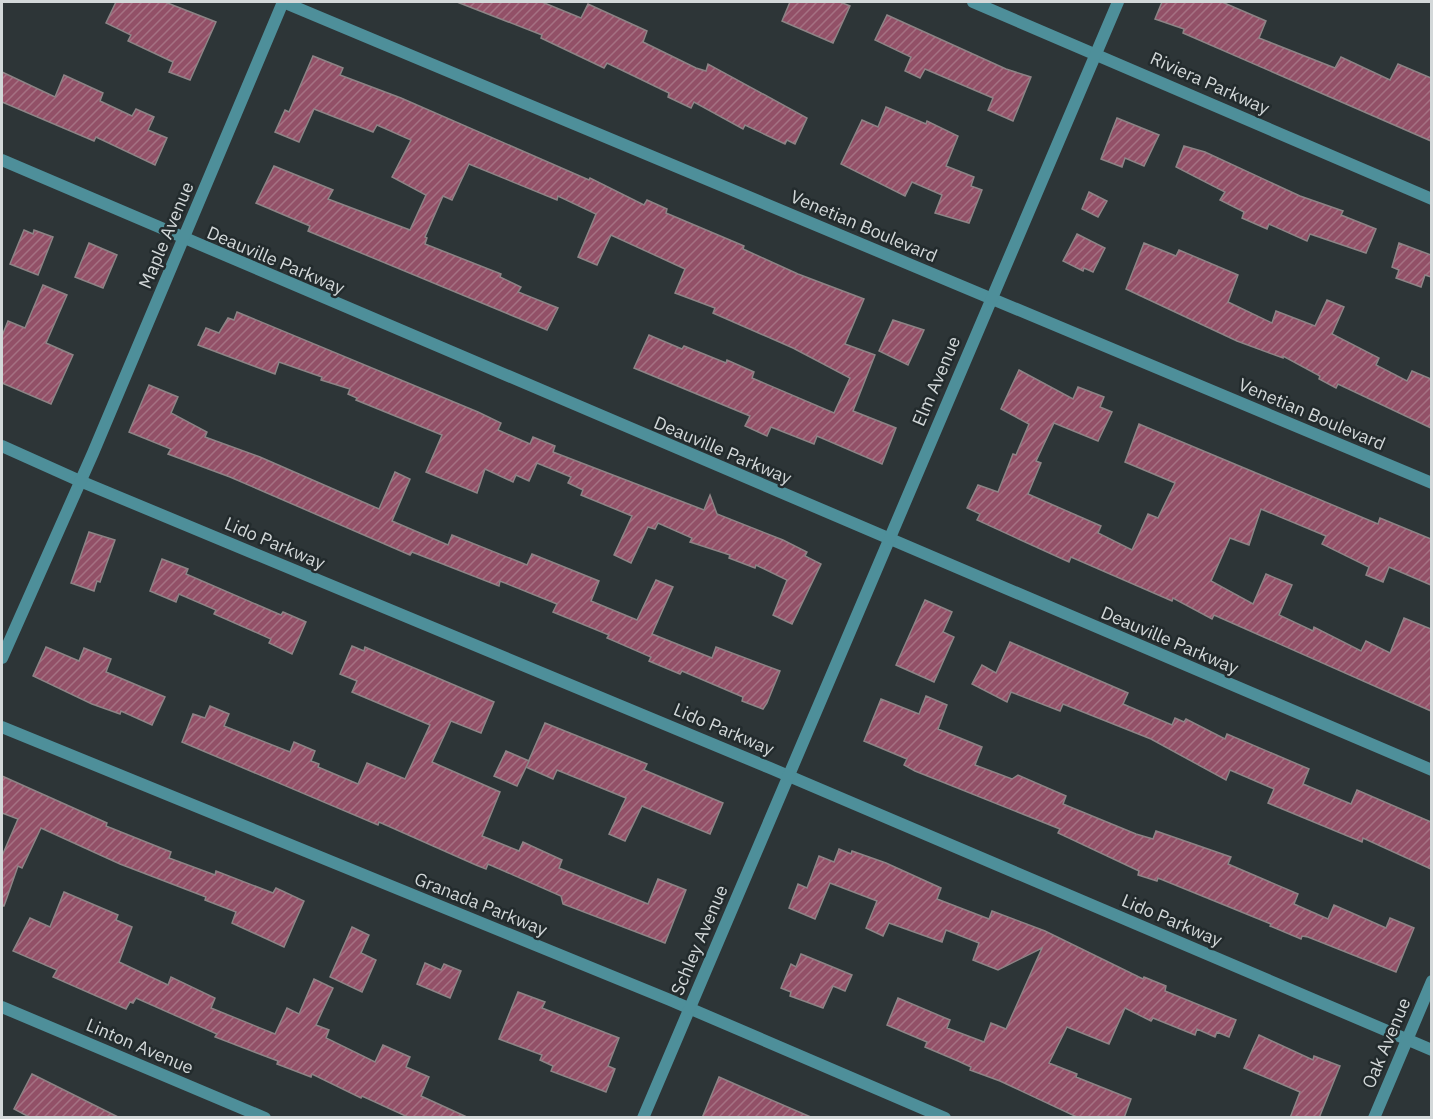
<svg xmlns="http://www.w3.org/2000/svg" width="1433" height="1119" font-family="'IBM Plex Sans',sans-serif">
<style>
.building{fill:url(#building-hatch);stroke:#8d8486;stroke-width:1.5}
.lines{fill:none;stroke-linecap:round;stroke-linejoin:round}
.minor{stroke:#4e8f9a;stroke-width:12}
.labels{text-anchor:middle;dominant-baseline:central;stroke-width:5;stroke-linejoin:round;paint-order:stroke}
.street-label{font-size:18px;fill:#d3d8d9;stroke:#232b2d}
</style>
<defs>
<pattern id="building-hatch" width="6" height="6" patternUnits="userSpaceOnUse" patternTransform="scale(1.5)"><rect width="6" height="6" fill="#925067"/><path d="M-1 1l2-2M0 6l6-6M5 7l2-2" fill="none" stroke="#a57183"/></pattern>
</defs>
<rect width="100%" height="100%" fill="#2d3537"/>
<g class="building">
<path d="M116,2H165L216,22L190,80L169,72L173,62L128,41L131,35L106,23Z"/>
<path d="M457,2H542L581,18L588,4L647,31L643,42L696,68L706,71L708,64L807,118L795,144L787,140L785,144L745,125L743,129L694,102L691,108L668,97L669,93L607,63L604,68L541,38L542,35Z"/>
<path d="M790,2H840L850,6L833,43L782,21Z"/>
<path d="M1162,2H1222L1266,21L1259,38L1335,68L1341,57L1390,80L1398,64L1431,78V141L1183,33L1184,29L1155,19Z"/>
<path d="M887,15L1006,69L1031,77L1013,121L988,110L993,98L925,69L920,78L905,71L911,57L875,40Z"/>
<path d="M313,56L343,68L340,75L401,98L589,180L590,178L644,205L647,200L667,209L666,213L744,246L743,249L798,274L864,299L845,344L875,355L853,411L896,428L882,464L817,436L814,444L771,427L767,436L745,426L750,416L634,368L649,335L682,349L684,346L726,363L727,360L754,372L752,378L834,413L850,378L793,348L713,313L715,308L675,293L685,269L611,235L597,265L578,257L596,214L558,196L557,200L469,164L452,200L443,196L425,237L427,238L425,244L501,274L500,277L521,287L518,292L558,308L547,330L308,231L310,226L256,203L274,166L333,190L328,199L410,230L426,195L392,177L411,140L377,125L373,132L314,109L299,142L275,132L285,110L289,112Z"/>
<path d="M2,72L55,97L64,75L103,93L100,101L132,116L136,109L154,117L148,130L167,138L155,165L96,137L94,141L2,102Z"/>
<path d="M886,107L926,124L927,121L958,136L946,166L974,177L971,186L982,190L969,223L935,213L942,195L912,182L905,196L841,164L862,120L878,127Z"/>
<path d="M1117,118L1159,135L1144,166L1125,158L1122,167L1101,159Z"/>
<path d="M1184,146L1205,152L1300,196L1343,211L1341,215L1376,229L1366,253L1310,234L1307,241L1269,224L1267,229L1242,218L1244,212L1220,200L1225,192L1176,167Z"/>
<path d="M1089,192L1107,201L1098,217L1082,209Z"/>
<path d="M24,230L33,234L34,230L53,237L38,275L10,264Z"/>
<path d="M1077,234L1105,248L1093,272L1084,268L1083,271L1063,261Z"/>
<path d="M89,243L117,255L103,288L75,277Z"/>
<path d="M1144,243L1176,256L1179,250L1238,275L1228,302L1272,323L1276,311L1315,326L1327,300L1344,307L1332,334L1379,358L1376,365L1407,381L1412,371L1431,379V428L1338,384L1336,388L1319,379L1320,376L1283,356V358L1237,341L1126,289Z"/>
<path d="M1399,243L1431,255V277L1425,275L1421,287L1396,278L1399,270L1392,267Z"/>
<path d="M43,285L67,295L46,343L73,355L51,404L2,383V336L8,321L25,328Z"/>
<path d="M237,312L478,412L501,423L498,430L530,444L533,437L555,446L553,452L704,510L710,495L717,514L783,540L807,552L805,556L821,564L792,624L773,615L787,580L756,565L755,568L729,558L730,555L690,542L692,538L658,523L655,529L648,527L631,563L614,555L632,516L581,495L583,490L568,483L571,477L537,463L529,481L516,475L513,482L485,469L477,493L426,472L442,435L356,400L357,398L348,394L350,389L321,380L322,377L279,362L275,374L198,345L206,328L219,333L228,318L234,320Z"/>
<path d="M893,320L924,330L908,365L879,351Z"/>
<path d="M1019,370L1073,399L1078,387L1104,397L1100,407L1112,412L1098,441L1054,423L1036,461L1041,463L1028,494L1101,526L1098,533L1132,550L1148,514L1158,518L1175,483L1125,462L1139,424L1378,524L1380,518L1431,539V585L1389,567L1383,582L1366,575L1369,567L1322,544L1326,536L1261,509L1249,545L1230,538L1211,581L1253,604L1266,574L1292,585L1279,615L1313,631L1314,627L1361,651L1366,641L1390,653L1404,618L1431,629V711L1214,615L1212,619L1173,598L1172,601L1071,557L1069,562L977,520L980,514L967,508L978,485L998,492L1013,454L1016,455L1029,424L1001,409Z"/>
<path d="M149,385L178,397L171,413L207,432L205,437L260,457L379,509L395,472L410,479L392,521L448,545L452,535L527,565L532,554L599,581L591,601L637,620L656,580L673,587L652,634L712,658L716,647L780,671L767,703L763,709L742,701L743,697L682,671L680,674L649,661L651,657L607,638L609,635L553,612L557,604L500,581L499,586L412,552L410,555L230,477L168,454L171,449L129,432Z"/>
<path d="M89,532L115,540L100,582L97,581L94,591L71,583Z"/>
<path d="M162,559L188,569L186,574L281,615L283,612L306,622L292,654L269,643L271,639L214,614L216,610L179,594L176,602L150,591Z"/>
<path d="M925,600L952,612L943,632L954,637L934,682L896,665Z"/>
<path d="M1010,642L1128,693L1123,704L1172,725L1175,718L1184,722L1186,719L1225,739L1227,734L1309,769L1303,784L1351,804L1357,790L1431,822V869L1363,838L1362,842L1268,803L1274,789L1230,770L1226,780L1151,739L1063,704L1060,711L1011,692L1007,702L972,684L982,665L996,673Z"/>
<path d="M352,646L364,651L365,647L494,702L481,733L451,721L432,762L500,792L482,836L519,851L523,842L562,860L559,868L648,904L658,879L686,890L665,943L563,904L561,896L488,864L486,869L476,865L379,822L378,825L182,742L193,714L205,718L210,706L229,714L224,726L290,752L294,742L315,751L311,761L319,764L318,767L358,784L367,763L405,779L430,725L352,692L357,681L340,674Z"/>
<path d="M46,647L79,661L84,648L111,659L106,672L165,697L152,725L121,711L120,714L92,704L33,676Z"/>
<path d="M926,696L947,705L938,729L982,747L975,765L1012,779L1018,775L1066,796L1063,804L1136,834L1153,839L1156,831L1231,857L1228,864L1298,894L1294,904L1328,919L1334,905L1386,928L1390,918L1414,928L1396,972L1308,937L1302,936L1301,939L1270,926L1271,924L1158,878L1157,881L1138,875L1139,871L1058,833L1060,829L915,771L904,765L907,759L864,741L881,699L919,714Z"/>
<path d="M545,723L647,764L644,770L723,803L710,834L642,806L625,841L609,834L626,798L557,770L553,779L526,767Z"/>
<path d="M506,751L529,761L517,786L494,776Z"/>
<path d="M2,776L107,823L106,826L171,852L169,858L215,875L216,871L273,893L276,888L304,901L284,947L232,923L236,912L205,900L206,897L120,864L41,828L22,868L18,866L4,906H2V856L18,819L2,813Z"/>
<path d="M839,849L851,854L852,851L886,863L941,888L937,899L989,919L992,911L1045,931L1143,979L1144,977L1166,986L1165,991L1236,1020L1229,1037L1217,1032L1215,1037L1197,1029L1195,1035L1153,1018L1151,1021L1125,1008L1109,1044L1067,1027L1049,1063L1077,1074L1076,1077L1131,1099L1124,1118H1079L1000,1081L970,1070L971,1067L958,1061L925,1047L927,1042L887,1025L898,998L950,1020L947,1028L984,1042L991,1023L1006,1029L1042,948L998,970L973,960L979,943L946,930L942,942L889,923L883,936L866,928L877,901L830,883L815,919L789,908L798,884L807,888L819,856L834,862Z"/>
<path d="M64,892L118,915L116,920L132,927L119,962L168,985L171,977L215,998L211,1008L275,1034L287,1008L299,1014L314,979L333,988L316,1025L329,1030L326,1038L375,1062L383,1045L410,1057L406,1067L429,1077L421,1096L469,1118H410L362,1096L361,1098L312,1074L311,1077L277,1064L278,1061L215,1037L217,1034L136,998L133,1003L130,1002L126,1009L53,977L57,970L13,951L30,918L50,927Z"/>
<path d="M352,927L369,935L361,953L376,960L362,992L330,977Z"/>
<path d="M801,954L852,975L845,991L833,986L823,1008L790,996L791,992L781,988L791,964L796,967Z"/>
<path d="M425,963L441,970L444,964L461,971L450,998L417,984Z"/>
<path d="M518,992L545,1002L542,1008L619,1038L608,1066L615,1069L606,1092L551,1071L553,1066L540,1060L542,1055L499,1039Z"/>
<path d="M1259,1035L1313,1060L1314,1056L1340,1066L1319,1118H1290L1300,1092L1244,1068Z"/>
<path d="M32,1074L120,1118H31L14,1109Z"/>
<path d="M719,1077L762,1096L813,1118H702Z"/>
</g>
<g class="lines">
<g class="minor">
<path d="M283,2L1432,483"/>
<path d="M973,2L1432,199"/>
<path d="M2,160L1432,770"/>
<path d="M2,446L80,481L770,768L1432,1050"/>
<path d="M2,658L93,453L283,2"/>
<path d="M2,727L670,1000L945,1118"/>
<path d="M2,1007L265,1118"/>
<path d="M643,1118L1118,2"/>
<path d="M1374,1118L1432,981"/>
</g>
</g>
<g class="labels">
<g class="street-label">
<text transform="translate(1210 83) rotate(24)">Riviera Parkway</text>
<text transform="translate(864 226) rotate(23)">Venetian Boulevard</text>
<text transform="translate(166 235) rotate(-67)">Maple Avenue</text>
<text transform="translate(276 260) rotate(23)">Deauville Parkway</text>
<text transform="translate(936 381) rotate(-67)">Elm Avenue</text>
<text transform="translate(1312 414) rotate(23)">Venetian Boulevard</text>
<text transform="translate(723 450) rotate(23)">Deauville Parkway</text>
<text transform="translate(275 543) rotate(23)">Lido Parkway</text>
<text transform="translate(1170 640) rotate(23)">Deauville Parkway</text>
<text transform="translate(724 729) rotate(23)">Lido Parkway</text>
<text transform="translate(481 904) rotate(22)">Granada Parkway</text>
<text transform="translate(1172 920) rotate(23)">Lido Parkway</text>
<text transform="translate(699 940) rotate(-67)">Schley Avenue</text>
<text transform="translate(1386 1043) rotate(-67)">Oak Avenue</text>
<text transform="translate(140 1046) rotate(23)">Linton Avenue</text>
</g>
</g>
<rect width="1433" height="1119" fill="none" stroke="#d3d8d9" stroke-width="6"/>
</svg>
